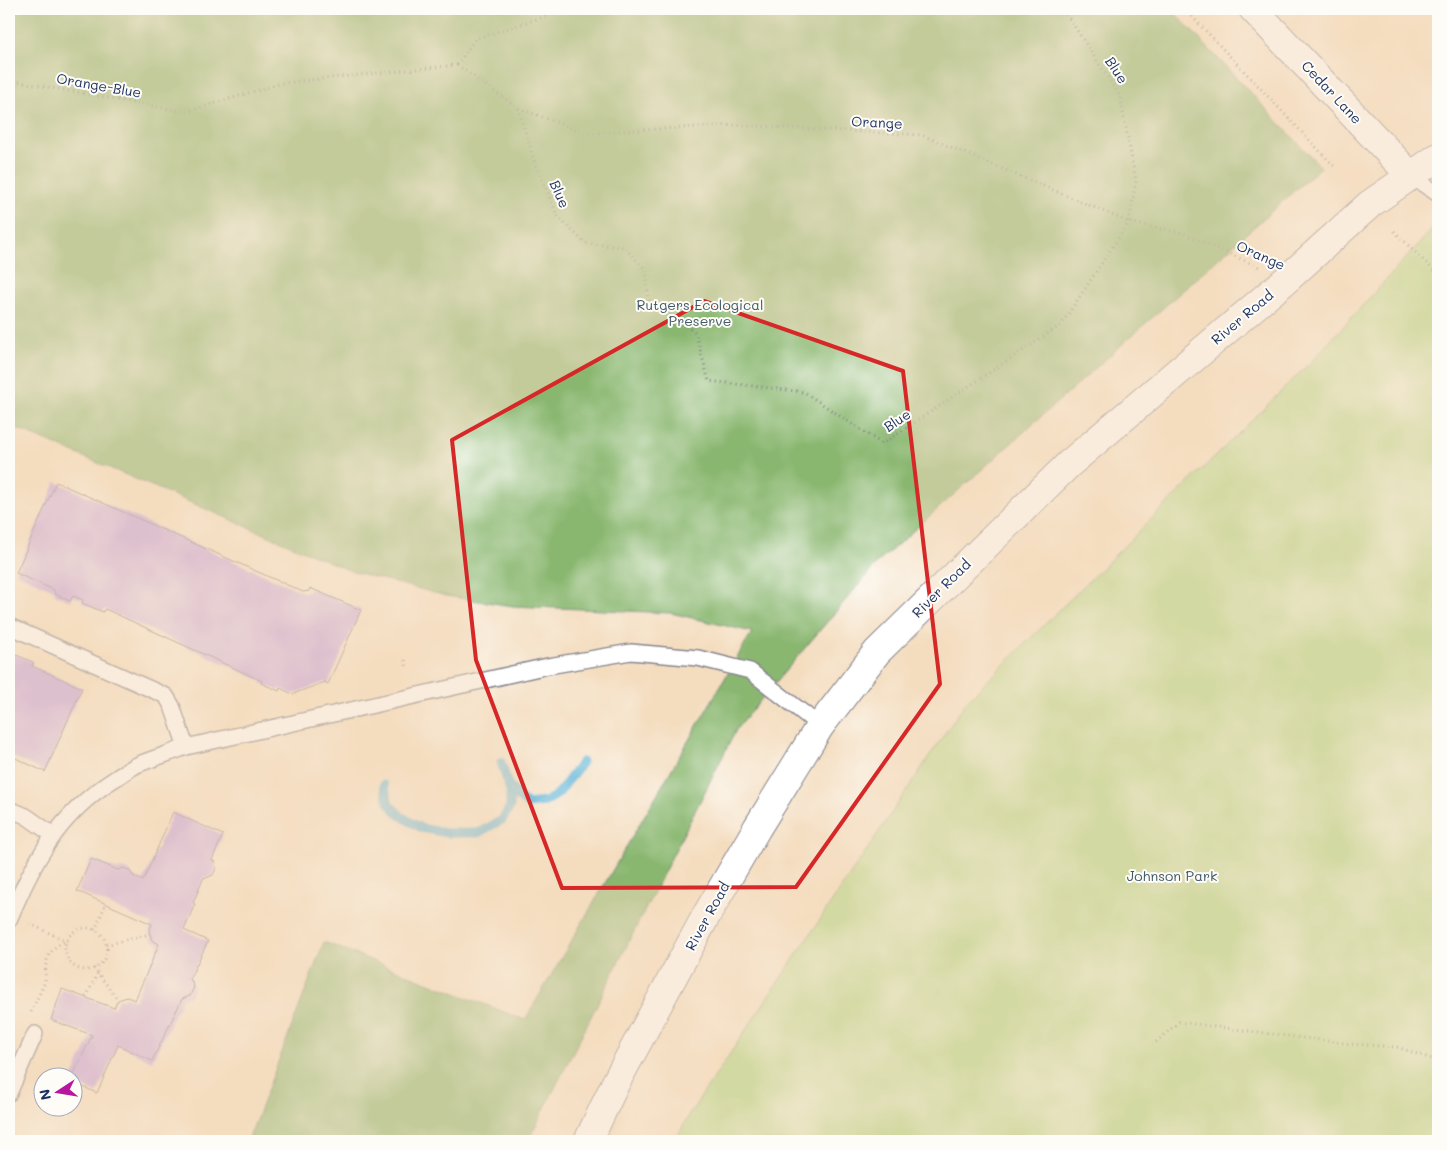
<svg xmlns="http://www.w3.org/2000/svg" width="1447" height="1150" font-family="Mali,sans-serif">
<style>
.green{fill:#acd681;stroke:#648270}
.forest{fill:#89b76f;stroke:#527366}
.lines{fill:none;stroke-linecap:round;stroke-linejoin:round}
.stream{stroke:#59b0d5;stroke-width:9}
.building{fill:#c29de0}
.lane-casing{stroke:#88868e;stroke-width:18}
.secondary-casing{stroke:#88868e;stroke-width:30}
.path{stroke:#88868e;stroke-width:3;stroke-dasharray:1 4;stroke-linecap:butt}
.lane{stroke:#fff;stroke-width:15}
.secondary{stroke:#fff;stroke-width:28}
.marked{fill:none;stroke:#d62828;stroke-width:4;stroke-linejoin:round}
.labels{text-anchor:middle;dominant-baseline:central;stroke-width:4;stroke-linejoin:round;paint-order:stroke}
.street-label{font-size:14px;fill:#1b2f5e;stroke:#fdfcf7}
.park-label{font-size:14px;fill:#3f5967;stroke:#fdfcf7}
</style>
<rect width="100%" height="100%" fill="#fdfcf7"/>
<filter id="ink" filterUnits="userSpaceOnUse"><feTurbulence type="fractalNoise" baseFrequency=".02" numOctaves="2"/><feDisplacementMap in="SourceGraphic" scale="10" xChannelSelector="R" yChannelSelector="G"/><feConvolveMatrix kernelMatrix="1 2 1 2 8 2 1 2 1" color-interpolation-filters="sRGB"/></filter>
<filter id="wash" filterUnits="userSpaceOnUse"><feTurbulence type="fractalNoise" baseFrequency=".0096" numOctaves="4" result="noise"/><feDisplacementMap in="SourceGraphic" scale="20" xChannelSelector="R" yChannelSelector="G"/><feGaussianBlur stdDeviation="1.12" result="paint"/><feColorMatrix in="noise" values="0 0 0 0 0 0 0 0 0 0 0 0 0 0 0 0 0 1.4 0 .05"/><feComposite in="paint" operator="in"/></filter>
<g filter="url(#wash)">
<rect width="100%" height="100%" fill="#f4ddbf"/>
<path class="green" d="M1438,223V1141H675L689,1115L966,702L1310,363Z"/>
<path class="forest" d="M9,9H1171L1321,167L877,563L737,728L528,1141H248L324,942L525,1020L752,632L671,613L513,606L446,596L351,571L9,425Z"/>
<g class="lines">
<g class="stream">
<path d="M384,785L389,804L401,816L421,828L446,833H478L502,820L510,807V791L501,762"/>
<path d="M509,785L519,798L527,804L545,802L558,794L582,762"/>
</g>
</g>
<g id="blocks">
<g class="building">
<path d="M56,482L303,592L309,591L310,588L361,610L328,684L325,682L293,694L280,688L279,691L261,683L262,681L105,609L103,612L82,603L83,600L73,596L70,601L55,594L54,590L16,573Z"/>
<path d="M9,652L33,662L32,666L82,688L45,772L9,755Z"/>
<path d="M173,812L223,835L212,860L215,862L216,869L213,875L206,878L204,877L193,903L195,904L184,930L208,941L190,978L194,987L190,996L182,999L152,1061L118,1045L97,1093L72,1082V1078L92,1035L51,1020L62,989L114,1008L118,1000L127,997L135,1000L159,944L152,940L149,931L152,924L77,891L91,859L118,870L124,868L130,871L133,876L143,881Z"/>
</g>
</g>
</g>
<g filter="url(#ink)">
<use href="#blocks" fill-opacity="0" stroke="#88868e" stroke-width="1"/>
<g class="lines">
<defs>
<g id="lane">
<path d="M1411,176L1438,194"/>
<path d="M9,626L166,696L172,706L186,747"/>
<path d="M9,809L26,816L53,835"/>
<path d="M9,920C33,862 58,815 113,780C121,775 130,768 139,764C154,758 171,753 186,747L548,666L631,652L698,658L750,671L820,726"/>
<path d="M9,1093L35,1034"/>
</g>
<g id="secondary">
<path d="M1253,9L1411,176"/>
<path d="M588,1141L616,1082L707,914L757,828L820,726L877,652L1069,464L1287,279L1370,204L1438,157"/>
</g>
</defs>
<use href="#lane" class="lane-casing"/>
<use href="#secondary" class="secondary-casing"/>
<g class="path">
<path d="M1185,9L1335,167"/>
<path d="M457,65L518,108L585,133L735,125L922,135L1129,222L1185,234L1259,267"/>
<path d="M457,65L475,39L568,9"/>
<path d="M9,80L186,112L282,83L457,65"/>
<path d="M518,108L535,163L558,217L585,243L624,247L646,270L648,299L695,332L709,381L804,392L882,444L1061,325L1129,222L1136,181L1120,96L1063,9"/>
<path d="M1394,231L1438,275"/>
<path d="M405,660L407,669"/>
<path d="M30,924L67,941"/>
<circle cx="86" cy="949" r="21"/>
<path d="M95,930L106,903"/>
<path d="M106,945L150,934"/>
<path d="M94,968L118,1000"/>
<path d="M86,997L98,973"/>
<path d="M31,1012L45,982L46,962L50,953L56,946L66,941"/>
<path d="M1156,1042L1179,1022L1351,1044L1397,1047L1438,1061"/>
</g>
<use href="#lane" class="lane"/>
<use href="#secondary" class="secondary"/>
</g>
</g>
<path d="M0 0H1447V1150H0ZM704,301L903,371L940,684L796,887L562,888L476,660L452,440Z" fill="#f4ddbf" fill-opacity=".55" fill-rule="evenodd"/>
<path class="marked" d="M704,301L903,371L940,684L796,887L562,888L476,660L452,440Z"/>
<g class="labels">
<g class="street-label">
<text transform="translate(1117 70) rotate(57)">Blue</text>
<text transform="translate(99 85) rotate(10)">Orange-Blue</text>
<text transform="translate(1332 92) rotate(47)">Cedar Lane</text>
<text transform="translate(877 122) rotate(3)">Orange</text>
<text transform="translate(560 194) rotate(67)">Blue</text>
<text transform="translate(1261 255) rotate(24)">Orange</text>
<text transform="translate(1242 317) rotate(-40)">River Road</text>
<text transform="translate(897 420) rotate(-34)">Blue</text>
<text transform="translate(941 588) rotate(-45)">River Road</text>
<text transform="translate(707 916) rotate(-61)">River Road</text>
</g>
<g class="park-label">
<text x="700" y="304">Rutgers Ecological<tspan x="700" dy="16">Preserve</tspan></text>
<text x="1172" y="875">Johnson Park</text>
</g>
</g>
<rect width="1447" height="1150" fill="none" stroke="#fdfcf7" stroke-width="30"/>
<g transform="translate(58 1092) rotate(258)"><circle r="24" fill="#fdfcf7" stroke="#a3aaba"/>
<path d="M0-4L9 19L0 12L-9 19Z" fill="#b5179e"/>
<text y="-8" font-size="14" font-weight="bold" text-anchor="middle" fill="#1b2f5e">N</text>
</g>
</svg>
